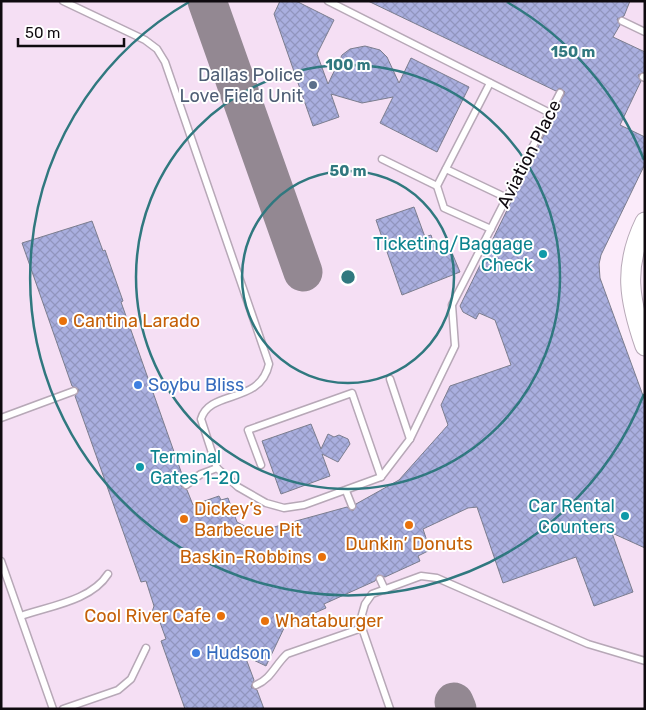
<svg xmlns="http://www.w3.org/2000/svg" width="646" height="710" font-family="Rubik,sans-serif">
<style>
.built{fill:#f5dff4}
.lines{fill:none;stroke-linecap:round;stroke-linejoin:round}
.taxiway{stroke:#938892;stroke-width:39}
.building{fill:url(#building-cross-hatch);stroke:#7b7d8e}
.service-casing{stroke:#b7a8b7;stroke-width:9}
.secondary-casing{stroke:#b7a8b7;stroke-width:21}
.service{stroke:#fff;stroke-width:6}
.secondary{stroke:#fff;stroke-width:19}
.ring{fill:none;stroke:#30787f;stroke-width:2.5}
.service-dot{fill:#5c6f8a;stroke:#fff;stroke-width:2}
.culture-dot{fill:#0f9aa8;stroke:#fff;stroke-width:2}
.food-dot{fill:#e8710a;stroke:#fff;stroke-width:2}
.shop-dot{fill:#3f7fe0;stroke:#fff;stroke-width:2}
.labels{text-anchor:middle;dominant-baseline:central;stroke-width:4;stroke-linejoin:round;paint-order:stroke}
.service-label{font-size:18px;fill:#4e5e75;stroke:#fff;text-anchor:end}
.street-label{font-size:18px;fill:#0f0a0f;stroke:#fff}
.culture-label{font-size:18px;fill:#0d838f;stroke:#fff;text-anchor:end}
.food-label{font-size:18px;fill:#c56008;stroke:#fff;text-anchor:start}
.shop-label{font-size:18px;fill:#366cbe;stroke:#fff;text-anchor:start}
.centre{fill:#30787f;stroke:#fff;stroke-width:2.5}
.ring-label{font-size:15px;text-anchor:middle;font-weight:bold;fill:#30787f;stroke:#fff;stroke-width:4;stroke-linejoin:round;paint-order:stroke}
</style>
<defs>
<pattern id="building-cross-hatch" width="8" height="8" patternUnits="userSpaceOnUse" patternTransform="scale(1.25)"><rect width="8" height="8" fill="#aaafdf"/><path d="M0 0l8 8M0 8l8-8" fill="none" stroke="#9195be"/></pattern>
</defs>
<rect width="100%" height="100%" fill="#fbebfa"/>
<path class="built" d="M1,1H645V135L641,133L632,153L588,276L645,494V709H1Z"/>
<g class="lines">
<g class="taxiway">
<path d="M207,1L303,272"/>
<path d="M454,702L457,709"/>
</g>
</g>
<g class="building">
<path d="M280,1H296L334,20L317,54L328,84L342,55L350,49L365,46L380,50L387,57L399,83L411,58L469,87L437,152L380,123L393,97L362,103L331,94L339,117L313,126L274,14Z"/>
<path d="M368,1H630L624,16L617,19L620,25L613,37L645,52V72L638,75L641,81L620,125L645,137V164L601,255L599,264L600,278L645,401V548L612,533L633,592L594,606L576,557L503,583L477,507L468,508L423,529L430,550L418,556L420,561L385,577L378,575L375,581L324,604L326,608L285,626L266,666L245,656L254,680L251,687L257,690L264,709H185L161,641L166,639L157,614L152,612L154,606L146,581L141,582L75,396L79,390L72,386L22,243L92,221L103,251L105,250L123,301L121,302L184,480L181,486L187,490L193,505L219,496L221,500L228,498L237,522L256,532L347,507L353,511L356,504L399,480L448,425L441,405L450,386L511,365L495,320L479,313L476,319L463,312L460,306L565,92L560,88L556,91Z"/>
<path d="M414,207L425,237L431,235L437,253L450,248L460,272L402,295L376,220Z"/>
<path d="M311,424L321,449L328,434L334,437L339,435L348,439L350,444L338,462L322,454L330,476L281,494L262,441Z"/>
</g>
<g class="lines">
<defs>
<g id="service">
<path d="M63,1L145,40L157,49L165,62L269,364C260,405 210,389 201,419L217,468L238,487L266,503L284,508L304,505L381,477L410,439L455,346L452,305L560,93"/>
<path d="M328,1L550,113"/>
<path d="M622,21L645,32"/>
<path d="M643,77L645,78"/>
<path d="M490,83L437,186L444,208L491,229"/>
<path d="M382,159L437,186"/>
<path d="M446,169L507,198"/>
<path d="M390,379L410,439"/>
<path d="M1,418L74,391"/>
<path d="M261,465L248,430L352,393L381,477"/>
<path d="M186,485L201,474L217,468"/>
<path d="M346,491L352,506"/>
<path d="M1,561L53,709"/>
<path d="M380,579L385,590"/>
<path d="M21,616C49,606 91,601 108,574"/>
<path d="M256,685C271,679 275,665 287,654L362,628"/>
<path d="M63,709L118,690L131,679L146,648"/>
<path d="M390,709L362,628L361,618L365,604L372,594L421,576L437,578L588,644L645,661"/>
</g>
<path id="secondary" d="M645,222C623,267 629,300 645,346"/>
</defs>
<use href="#service" class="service-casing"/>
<use href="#secondary" class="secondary-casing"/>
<use href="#service" class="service"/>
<use href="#secondary" class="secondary"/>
</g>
<g class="ring">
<circle cx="348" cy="277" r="106"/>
<circle cx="348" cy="277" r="212"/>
<path d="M644 394A318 318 0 1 1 189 2M507 2A318 318 0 0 1 644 160"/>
</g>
<circle class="service-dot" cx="313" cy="85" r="5"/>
<g class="culture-dot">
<circle cx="543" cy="254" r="5"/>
<circle cx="140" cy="467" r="5"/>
<circle cx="625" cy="516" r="5"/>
</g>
<g class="food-dot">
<circle cx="63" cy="321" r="5"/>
<circle cx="184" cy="519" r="5"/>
<circle cx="409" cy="525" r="5"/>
<circle cx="322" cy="557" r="5"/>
<circle cx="221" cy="616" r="5"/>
<circle cx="265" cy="621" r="5"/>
</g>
<g class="shop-dot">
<circle cx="138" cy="385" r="5"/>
<circle cx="196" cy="653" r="5"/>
</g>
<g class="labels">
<g class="service-label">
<text x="303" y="75">Dallas Police<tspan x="303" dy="21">Love Field Unit</tspan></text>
</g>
<g class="street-label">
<text transform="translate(529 154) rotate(-63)">Aviation Place</text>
</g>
<g class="culture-label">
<text x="533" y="244">Ticketing/Baggage<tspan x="533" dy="21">Check</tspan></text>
<text x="150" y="457" text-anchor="start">Terminal<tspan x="150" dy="21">Gates 1-20</tspan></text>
<text x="615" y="506">Car Rental<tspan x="615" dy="21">Counters</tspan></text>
</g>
<g class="food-label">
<text x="73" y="321">Cantina Larado</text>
<text x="194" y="509">Dickey’s<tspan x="194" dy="21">Barbecue Pit</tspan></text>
<text x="409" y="544" text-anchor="middle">Dunkin’ Donuts</text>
<text x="312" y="557" text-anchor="end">Baskin-Robbins</text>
<text x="211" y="616" text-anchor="end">Cool River Cafe</text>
<text x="275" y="621">Whataburger</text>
</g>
<g class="shop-label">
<text x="148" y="385">Soybu Bliss</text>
<text x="206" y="653">Hudson</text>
</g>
</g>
<circle cx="348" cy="277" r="8" class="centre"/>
<g class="ring-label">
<text x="573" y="57">150 m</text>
<text x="348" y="70">100 m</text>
<text x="348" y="176">50 m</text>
</g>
<rect width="646" height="710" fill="none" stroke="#0f0a0f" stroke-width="5"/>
<path d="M18 38v8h106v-8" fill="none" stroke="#0f0a0f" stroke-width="2.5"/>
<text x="25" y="38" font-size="15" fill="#0f0a0f" stroke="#ffffff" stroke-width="4" paint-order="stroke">50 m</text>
</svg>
